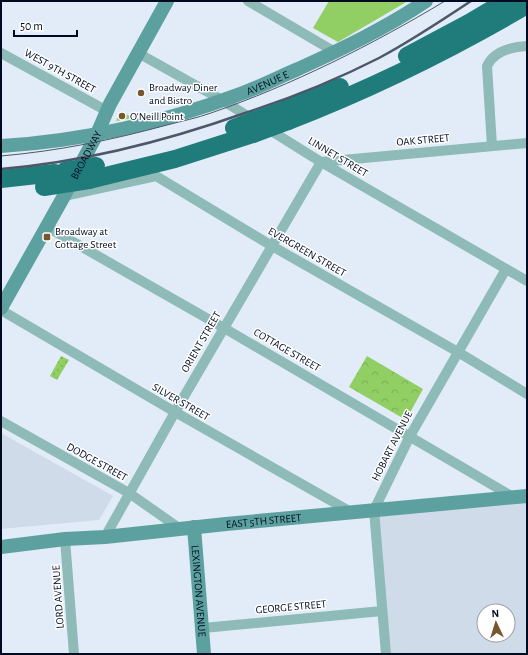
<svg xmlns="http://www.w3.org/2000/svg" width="528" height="655" font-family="'Alegreya Sans',sans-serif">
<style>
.built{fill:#d0dbea;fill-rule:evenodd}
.grass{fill:url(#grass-dots)}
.park{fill:url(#park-crowns)}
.garden{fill:url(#garden-furrows)}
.pitch{fill:#91ce63}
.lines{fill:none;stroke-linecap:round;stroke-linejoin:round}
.street{stroke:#8ebab8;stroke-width:10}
.secondary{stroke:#5ca19f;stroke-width:14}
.highway{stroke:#1f7c7a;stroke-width:18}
.tram{stroke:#4c5769;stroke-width:1}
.rail{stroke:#4c5769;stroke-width:2.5}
.highway-bridge{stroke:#1f7c7a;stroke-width:18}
.poi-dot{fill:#77582d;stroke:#fff;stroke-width:1.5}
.labels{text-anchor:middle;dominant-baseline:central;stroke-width:3;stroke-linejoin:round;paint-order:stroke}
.street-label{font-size:11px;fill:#000b21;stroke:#fff}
.poi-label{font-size:11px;fill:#000b21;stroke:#fff;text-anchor:start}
</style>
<defs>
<pattern id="grass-dots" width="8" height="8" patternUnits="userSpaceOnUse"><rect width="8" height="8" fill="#91ce63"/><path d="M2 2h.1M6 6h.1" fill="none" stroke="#7bb056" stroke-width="1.8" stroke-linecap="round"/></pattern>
<pattern id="park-crowns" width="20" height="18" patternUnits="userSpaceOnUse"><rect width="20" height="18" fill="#91ce63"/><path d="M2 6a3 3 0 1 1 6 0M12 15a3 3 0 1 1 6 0" fill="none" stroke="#7bb056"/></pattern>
<pattern id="garden-furrows" width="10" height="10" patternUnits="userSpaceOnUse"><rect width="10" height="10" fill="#91ce63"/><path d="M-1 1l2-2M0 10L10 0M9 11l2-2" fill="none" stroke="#7bb056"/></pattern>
</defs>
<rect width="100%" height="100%" fill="#e1ecf8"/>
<g class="built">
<path d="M1,433L113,496L99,520L1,529Z"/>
<path d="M527,499V654H388L376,509ZM484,611H508V635H484Z"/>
</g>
<path class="grass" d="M61,356L69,360L57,380L50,376Z"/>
<path class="park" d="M367,356L423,389L406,420L349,387Z"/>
<path class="garden" d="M121,111L133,118L116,121Z"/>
<path class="pitch" d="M329,1H408L338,42L313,28Z"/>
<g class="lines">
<g class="street">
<path d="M248,1L335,52"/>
<path d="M1,53L107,111"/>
<path d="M138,53L222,100L321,162L527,281"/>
<path d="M492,146L487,66C494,51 511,47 527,46"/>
<path d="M64,196L156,176L272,246L458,352L527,394"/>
<path d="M47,227L224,328L513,497"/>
<path d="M1,310L175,412L351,512"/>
<path d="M1,421L129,493L179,528"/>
<path d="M105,537L175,412L321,162L527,143"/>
<path d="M65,539L74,654"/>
<path d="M203,628L382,611"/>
<path d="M386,654L374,510L410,436L506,269"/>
</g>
<g class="secondary">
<path id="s1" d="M1,146C82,141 163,123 240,94C260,87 279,77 298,69C342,49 386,28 426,1"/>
<path id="s2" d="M1,308L64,196L97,134L110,104L167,1"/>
<path id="s3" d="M194,527L204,654"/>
<path id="s4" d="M1,547L65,539L105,537L226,524L527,496"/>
</g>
<g class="highway">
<path d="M407,56L469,23L506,1"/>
<path d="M275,113L340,87"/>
<path d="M288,121C371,89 450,50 527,5"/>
<path d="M1,179L55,173"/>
<path d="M89,180L175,159L253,134"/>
</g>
<path class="tram" d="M1,156C58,151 112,140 167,125C182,121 197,118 211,113C292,85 372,45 445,1"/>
<path class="rail" d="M1,169C85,162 166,141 245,113C291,98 336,80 379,58C411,41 441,21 471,1"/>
<g class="highway-bridge">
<path d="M234,128L275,113"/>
<path d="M253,134L288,121"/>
<path d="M65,171L96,166"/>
<path d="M44,187L89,180"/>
</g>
</g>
<g class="poi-dot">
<circle cx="141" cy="93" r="4"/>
<circle cx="122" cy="116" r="4"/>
<rect x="43" y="233" width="8" height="8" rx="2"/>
</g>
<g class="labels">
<g class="street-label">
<text transform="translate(60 71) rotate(29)">WEST 9TH STREET</text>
<text stroke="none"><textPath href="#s1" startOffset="275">AVENUE E</textPath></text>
<text transform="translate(423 140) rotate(-5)">OAK STREET</text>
<text stroke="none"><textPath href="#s2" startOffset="175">BROADWAY</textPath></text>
<text transform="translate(338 157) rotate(31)">LINNET STREET</text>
<text transform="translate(307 252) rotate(30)">EVERGREEN STREET</text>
<text transform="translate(201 342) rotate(-60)">ORIENT STREET</text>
<text transform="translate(287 350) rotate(30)">COTTAGE STREET</text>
<text transform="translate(181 402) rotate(30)">SILVER STREET</text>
<text transform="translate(392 446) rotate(-63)">HOBART AVENUE</text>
<text transform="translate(97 462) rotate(29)">DODGE STREET</text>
<text stroke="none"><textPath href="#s4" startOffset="264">EAST 5TH STREET</textPath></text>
<text stroke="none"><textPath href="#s3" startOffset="64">LEXINGTON AVENUE</textPath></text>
<text transform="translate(58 597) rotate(-94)">LORD AVENUE</text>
<text transform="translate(291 607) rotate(-5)">GEORGE STREET</text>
</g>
<g class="poi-label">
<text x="149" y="87">Broadway Diner<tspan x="149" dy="13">and Bistro</tspan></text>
<text x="130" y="116">O'Neill Point</text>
<text x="55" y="231">Broadway at<tspan x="55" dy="13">Cottage Street</tspan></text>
</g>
</g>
<rect width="528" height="655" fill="none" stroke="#000b21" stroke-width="4"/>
<g transform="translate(496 623) rotate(356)"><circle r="19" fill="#ffffff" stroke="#999da6"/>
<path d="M0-3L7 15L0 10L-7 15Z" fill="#77582d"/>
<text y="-6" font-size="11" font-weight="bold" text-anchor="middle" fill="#000b21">N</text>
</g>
<path d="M14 30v6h63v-6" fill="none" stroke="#000b21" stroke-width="2"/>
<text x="20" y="30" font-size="12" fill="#000b21" stroke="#ffffff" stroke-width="3" paint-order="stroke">50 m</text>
</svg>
